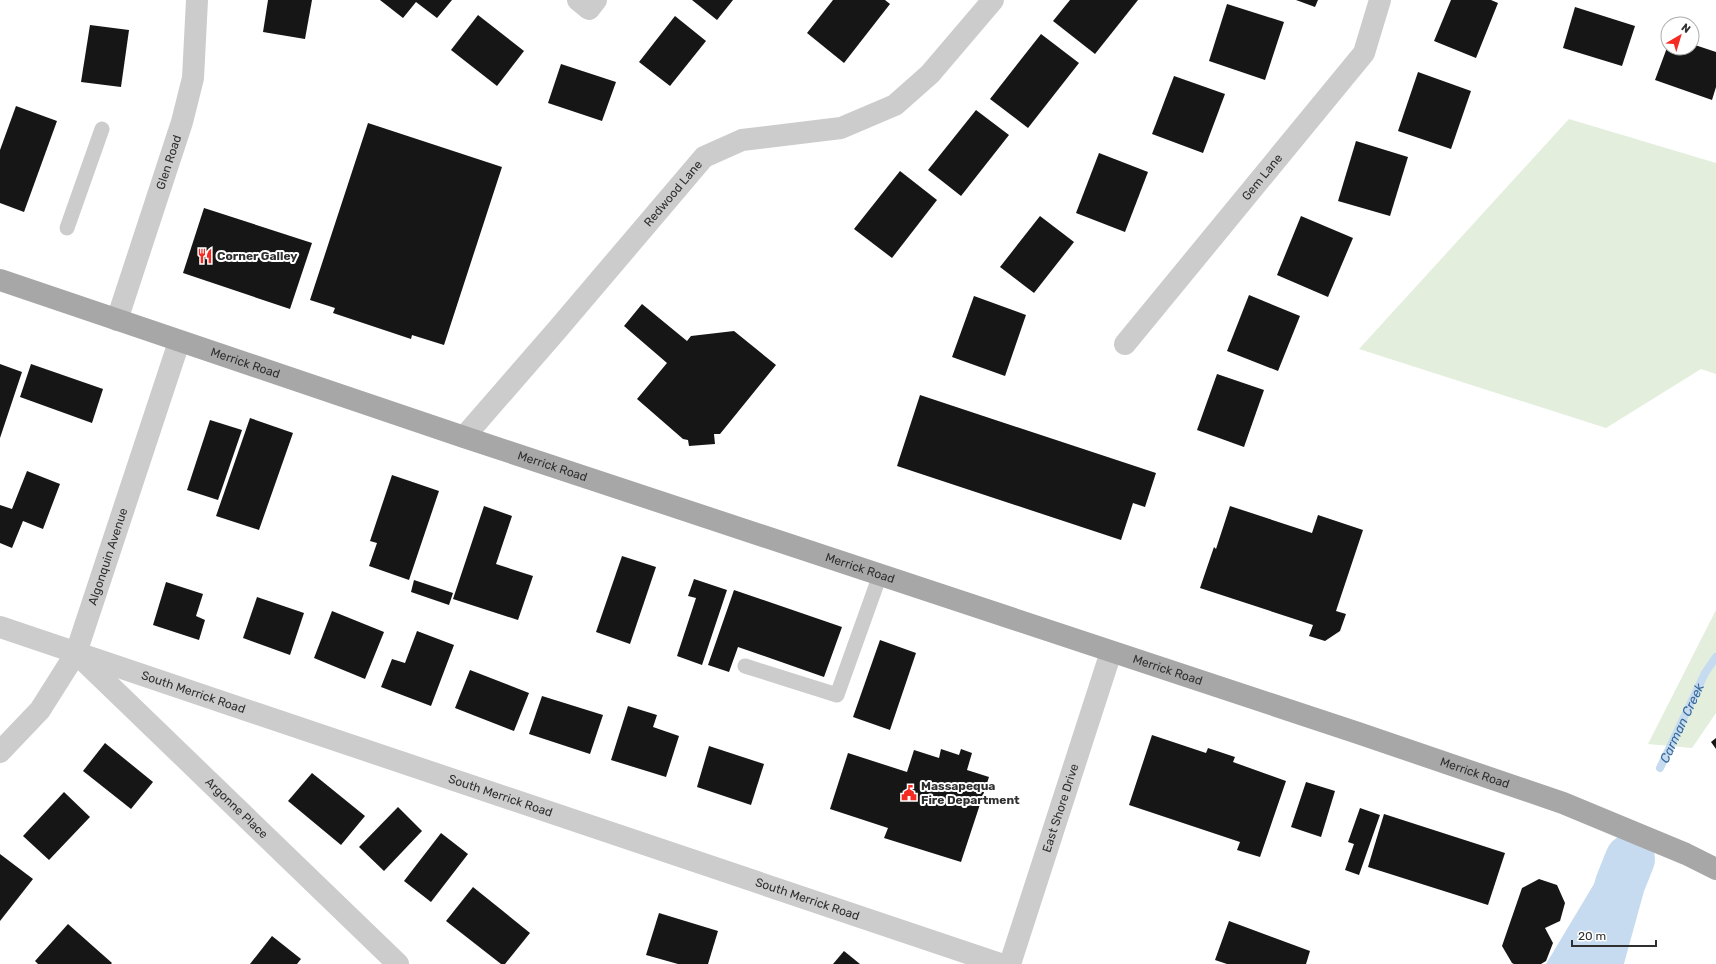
<svg xmlns="http://www.w3.org/2000/svg" width="1716" height="964" font-family="Rubik,sans-serif">
<style>
.green{fill:#e3eedc}
.water{fill:#c6dbef}
.lines{fill:none;stroke-linecap:round;stroke-linejoin:round}
.stream{stroke:#c6dbef;stroke-width:8}
.river{stroke:#c6dbef;stroke-width:50}
.building{fill:#161616}
.lane{stroke:#ccc;stroke-width:15}
.street{stroke:#ccc;stroke-width:22}
.primary{stroke:#a7a7a7;stroke-width:22}
.labels{text-anchor:middle;dominant-baseline:central;stroke-width:4;stroke-linejoin:round;paint-order:stroke}
.street-label{font-size:12px;fill:#2f2f2f;stroke:#fff}
.poi-label{font-size:12px;font-weight:bold;fill:#2f2f2f;stroke:#fff;text-anchor:start}
.water-label{font-size:13px;font-style:italic;fill:#366899;stroke:#fff}
</style>
<rect width="100%" height="100%" fill="#fff"/>
<g class="green">
<path d="M1569,119L1716,163V374L1701,369L1606,428L1359,349Z"/>
<path d="M1716,610V713L1692,748L1648,744Z"/>
</g>
<path class="water" d="M1600,874L1641,894L1616,964H1546Z"/>
<g class="lines">
<path class="stream" id="s1" d="M1660,768L1705,673L1716,657"/>
<path class="river" d="M1598,964L1620,884L1630,859"/>
</g>
<g class="building">
<path d="M268,0H312L305,39L263,32Z"/>
<path d="M380,0H452L437,18L416,2L403,18Z"/>
<path d="M692,0H733L717,20Z"/>
<path d="M833,0H885L890,4L844,63L807,33Z"/>
<path d="M1070,0H1138L1095,54L1053,21Z"/>
<path d="M1296,0H1318L1315,7Z"/>
<path d="M1451,0H1491L1498,3L1476,58L1434,41Z"/>
<path d="M1227,4L1284,22L1265,80L1209,61Z"/>
<path d="M1575,7L1635,26L1622,66L1563,48Z"/>
<path d="M478,15L524,51L497,86L451,50Z"/>
<path d="M675,16L706,41L670,86L639,62Z"/>
<path d="M90,25L129,30L121,87L81,82Z"/>
<path d="M1041,34L1079,63L1028,128L990,99Z"/>
<path d="M1692,44L1716,52V87L1712,100L1655,80L1668,45V48H1692Z"/>
<path d="M561,64L616,82L602,121L548,103Z"/>
<path d="M1418,72L1471,91L1451,149L1398,131Z"/>
<path d="M1174,76L1225,94L1203,153L1152,134Z"/>
<path d="M16,106L57,121L24,212L0,203V150Z"/>
<path d="M976,110L1009,135L961,196L928,170Z"/>
<path d="M368,123L502,167L444,345L412,335L411,339L333,313L335,308L310,300Z"/>
<path d="M1356,141L1408,157L1390,216L1338,201Z"/>
<path d="M1099,153L1148,172L1125,232L1076,213Z"/>
<path d="M900,171L937,200L892,258L854,229Z"/>
<path d="M204,208L312,243L290,309L183,273Z"/>
<path d="M1040,216L1074,242L1034,293L1000,267Z"/>
<path d="M1301,216L1353,238L1328,297L1277,275Z"/>
<path d="M1249,295L1300,316L1278,371L1227,351Z"/>
<path d="M974,296L1026,315L1005,376L952,357Z"/>
<path d="M642,304L687,341L691,336L734,331L776,365L720,434H714L715,444L689,446L688,440L683,439L637,399L667,363L624,326Z"/>
<path d="M0,364L22,372L0,438Z"/>
<path d="M31,364L103,389L92,423L20,397Z"/>
<path d="M1217,374L1264,390L1244,447L1197,430Z"/>
<path d="M920,395L1156,473L1145,507L1133,503L1121,540L897,466Z"/>
<path d="M250,418L293,433L259,530L216,516Z"/>
<path d="M210,420L242,430L218,500L187,490Z"/>
<path d="M27,471L60,484L43,529L23,521L12,548L0,543V505L12,509Z"/>
<path d="M392,475L439,491L409,580L369,566L377,543L370,541Z"/>
<path d="M484,506L512,516L496,564L533,576L518,620L453,599Z"/>
<path d="M1230,506L1312,533L1318,515L1363,530L1336,611L1346,614L1340,631L1325,641L1309,636L1313,625L1200,588L1214,547L1216,549Z"/>
<path d="M622,556L656,567L630,644L596,632Z"/>
<path d="M694,579L727,590L702,665L677,656L696,598L688,596Z"/>
<path d="M414,580L453,593L449,605L411,592Z"/>
<path d="M166,582L203,594L196,616L205,620L199,640L153,625Z"/>
<path d="M734,590L842,627L824,677L738,647L729,672L708,665Z"/>
<path d="M257,597L304,613L290,655L243,638Z"/>
<path d="M332,611L384,632L365,679L314,658Z"/>
<path d="M417,631L454,645L431,706L381,687L392,659L405,663Z"/>
<path d="M880,640L916,653L890,730L853,717Z"/>
<path d="M470,670L529,693L514,731L455,708Z"/>
<path d="M542,696L603,715L590,754L529,734Z"/>
<path d="M628,706L657,715L653,727L679,736L666,777L611,760Z"/>
<path d="M1152,735L1206,753L1208,748L1235,757L1233,762L1286,781L1260,857L1237,850L1240,842L1129,805Z"/>
<path d="M1716,738V749L1711,742Z"/>
<path d="M105,743L153,782L131,809L83,771Z"/>
<path d="M709,746L764,764L751,805L697,787Z"/>
<path d="M941,749L959,755L961,749L972,753L967,770L989,777L961,862L884,838L888,828L830,809L848,753L907,772L914,750L939,758Z"/>
<path d="M312,773L365,816L341,845L288,801Z"/>
<path d="M1306,782L1335,791L1321,837L1291,827Z"/>
<path d="M64,792L90,817L49,860L23,836Z"/>
<path d="M398,807L422,831L384,871L359,847Z"/>
<path d="M1360,808L1380,815L1359,875L1345,870L1354,844L1348,842Z"/>
<path d="M1384,814L1505,853L1488,905L1368,867Z"/>
<path d="M441,833L468,854L431,902L404,881Z"/>
<path d="M0,854L33,879L0,921Z"/>
<path d="M1539,879L1557,885L1565,903L1560,921L1545,928L1553,943L1546,961L1541,964H1514L1512,963L1502,946L1522,888Z"/>
<path d="M473,887L530,933L505,964H501L446,921Z"/>
<path d="M659,913L718,931L708,964H678L646,955Z"/>
<path d="M1229,921L1310,951L1306,964H1227L1215,960Z"/>
<path d="M68,924L112,963L111,964H38L35,961Z"/>
<path d="M272,936L301,959L297,964H250Z"/>
<path d="M844,951L860,964H833Z"/>
</g>
<g class="lines">
<g class="lane">
<path d="M67,228L102,129"/>
<path d="M745,666L837,695L880,575"/>
</g>
<g class="street">
<path d="M578,0L589,9L596,0"/>
<path id="s2" d="M117,320L182,122L193,78L197,0"/>
<path id="s3" d="M1125,344L1364,53L1380,0"/>
<path id="s4" d="M464,437L557,330L704,157L742,140L841,128L895,105L930,74L993,0"/>
<path id="s5" d="M0,627L1000,964"/>
<path id="s6" d="M79,656L398,964"/>
<path id="s7" d="M0,752L40,710L76,653L179,342"/>
<path id="s8" d="M1010,964L1111,652"/>
</g>
<path class="primary" id="s9" d="M0,280L464,437L1358,733L1563,803L1686,854L1716,869"/>
</g>
<defs>
<symbol id="restaurant-bare" viewBox="-9 -9 18 18"><path d="M-5-6h1v4h1v-4h1v4h1v-4h1v5L-1.5 .5V6h-2V.5L-5-1ZM5-6V6H3V1.5H1.5Q1.5-4 5-6Z" fill="#f42a23" stroke="#fff" stroke-width="2.5" paint-order="stroke"/></symbol>
<symbol id="civic-bare" viewBox="-9 -9 18 18"><path d="M-.6-6.5H3V-4.5H.6V-3L4-1V1h2V6H-6V1h2V-1L-.6-3ZM-1.2 2.5V6h2.4V2.5Z" fill="#f42a23" stroke="#fff" stroke-width="2.5" paint-order="stroke"/></symbol>
</defs>
<g fill-rule="evenodd">
<use href="#restaurant-bare" x="194" y="245" width="22" height="22"/>
<use href="#civic-bare" x="898" y="782" width="22" height="22"/>
</g>
<g class="labels">
<g class="street-label">
<text stroke="none"><textPath href="#s2" startOffset="166">Glen Road</textPath></text>
<text stroke="none"><textPath href="#s3" startOffset="216">Gem Lane</textPath></text>
<text stroke="none"><textPath href="#s4" startOffset="321">Redwood Lane</textPath></text>
<text stroke="none"><textPath href="#s9" startOffset="259">Merrick Road</textPath></text>
<text stroke="none"><textPath href="#s9" startOffset="583">Merrick Road</textPath></text>
<text stroke="none"><textPath href="#s7" startOffset="227">Algonquin Avenue</textPath></text>
<text stroke="none"><textPath href="#s9" startOffset="907">Merrick Road</textPath></text>
<text stroke="none"><textPath href="#s9" startOffset="1231">Merrick Road</textPath></text>
<text stroke="none"><textPath href="#s5" startOffset="204">South Merrick Road</textPath></text>
<text stroke="none"><textPath href="#s9" startOffset="1555">Merrick Road</textPath></text>
<text stroke="none"><textPath href="#s5" startOffset="528">South Merrick Road</textPath></text>
<text stroke="none"><textPath href="#s6" startOffset="219">Argonne Place</textPath></text>
<text stroke="none"><textPath href="#s8" startOffset="164">East Shore Drive</textPath></text>
<text stroke="none"><textPath href="#s5" startOffset="852">South Merrick Road</textPath></text>
</g>
<g class="poi-label">
<text x="217" y="256">Corner Galley</text>
<text x="921" y="786">Massapequa<tspan x="921" dy="14">Fire Department</tspan></text>
</g>
<g class="water-label">
<text stroke="none"><textPath href="#s1" startOffset="50">Carman Creek</textPath></text>
</g>
</g>
<g transform="translate(1680 36) rotate(38)"><circle r="19" fill="#ffffff" stroke="#acacac"/>
<path d="M0-3L7 15L0 10L-7 15Z" fill="#f42a23"/>
<text y="-6" font-size="11" font-weight="bold" text-anchor="middle" fill="#2f2f2f">N</text>
</g>
<path d="M1572 940v6h84v-6" fill="none" stroke="#2f2f2f" stroke-width="2"/>
<text x="1578" y="940" font-size="12" fill="#2f2f2f" stroke="#ffffff" stroke-width="3" paint-order="stroke">20 m</text>
</svg>
